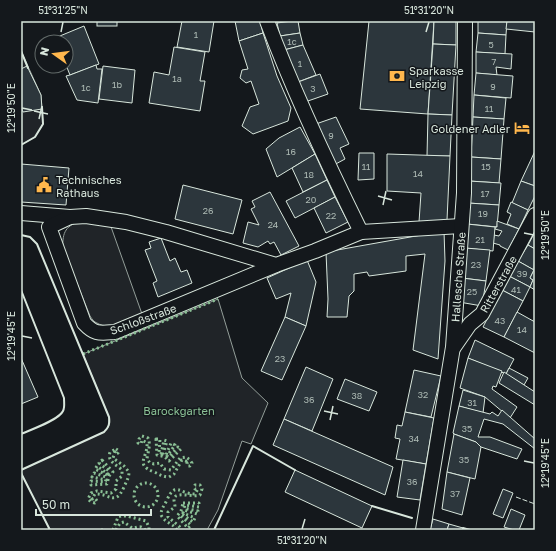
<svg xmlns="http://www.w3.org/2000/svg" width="556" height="551" font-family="'Golos Text',sans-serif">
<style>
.green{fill:#202428;stroke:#939e99}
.building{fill:#2c363c;stroke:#d8e6dc}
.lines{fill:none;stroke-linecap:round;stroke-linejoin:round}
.street-casing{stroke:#d8e6dc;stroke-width:16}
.street{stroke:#14181c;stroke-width:14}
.hedge{stroke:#8ac095;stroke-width:3;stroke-dasharray:2 3;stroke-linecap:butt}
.fence{stroke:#d8e6dc;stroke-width:1;stroke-dasharray:5 2;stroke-linecap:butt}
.wall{stroke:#d8e6dc;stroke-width:2}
.ticks{fill:none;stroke:#d8e6dc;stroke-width:1.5}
.labels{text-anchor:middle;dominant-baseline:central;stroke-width:3;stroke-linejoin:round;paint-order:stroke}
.number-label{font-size:9px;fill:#adbab4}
.poi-label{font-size:11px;fill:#d8e6dc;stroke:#14181c;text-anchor:start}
.street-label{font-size:11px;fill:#d8e6dc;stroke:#14181c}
.park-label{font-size:11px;fill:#8ac095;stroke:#14181c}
.neatline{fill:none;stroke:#d8e6dc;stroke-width:1.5}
.ticks-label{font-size:10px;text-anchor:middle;fill:#d8e6dc}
</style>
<rect width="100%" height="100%" fill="#14181c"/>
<g class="green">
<path d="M21,51L41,95L43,124L35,137L21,145Z"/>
<path d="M82,221L110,224L142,314C130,319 110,331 97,323C94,322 92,319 90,316L63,248C62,232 66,225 82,221Z"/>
<path d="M218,299L242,378L268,403L251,444L242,441L218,510L207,530H50L21,473V470L104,432L108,428L109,417L83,354Z"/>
</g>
<g class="building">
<rect x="97" y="21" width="20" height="5"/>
<path d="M182,21H214L209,52L177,47Z"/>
<path d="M235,21H260L263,33L239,41Z"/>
<path d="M276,21H292L277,23Z"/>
<path d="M292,21H298L300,33L280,36L277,23Z"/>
<path d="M369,21H434L428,114L360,109Z"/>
<path d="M434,21H456V45L433,44Z"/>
<path d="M478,21H507L506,35L478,33Z"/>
<path d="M507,21H535V32L506,29Z"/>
<path d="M84,26L99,64L70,75L66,65V42H57L55,38Z"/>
<path d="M263,33L277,76L291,108L288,121L253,134L242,126L250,107L259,104L251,81L246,83L240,78L242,70L248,69L239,41Z"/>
<path d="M300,33L303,45L284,50L280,36Z"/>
<path d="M478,33L506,35L505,54L476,52Z"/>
<path d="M433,44L456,45L452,115L428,114Z"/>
<path d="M303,45L316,75L298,82L284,50Z"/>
<path d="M174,47L205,52L200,81H205L200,111L149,103L154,72L169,75Z"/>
<path d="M476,52L512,54L511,69L496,67L497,75L476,73Z"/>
<path d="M96,65L97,69H102L98,103L77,100L66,76L70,75Z"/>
<path d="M27,66L41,95L42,109L23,112L21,107V69Z"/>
<path d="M103,66L135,70L132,103L99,99Z"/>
<path d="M476,73L513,76L511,98L474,95Z"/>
<path d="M320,74L328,94L305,102L298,82Z"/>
<path d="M474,95L506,98L504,119L473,117Z"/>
<path d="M428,114L452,115L450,156H427Z"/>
<path d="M336,117L349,144L340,148L345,159L332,166L313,125Z"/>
<path d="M473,117L504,119L501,159L471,157Z"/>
<path d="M300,127L315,154L277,177L266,149L279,138Z"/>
<path d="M535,151V186L521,181Z"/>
<path d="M359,153H374V179L358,180Z"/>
<path d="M315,154L327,180L303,192L292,168Z"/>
<path d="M387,154L450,156L447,220L419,222L421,193L387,191Z"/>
<path d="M471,157L501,159L499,183L469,181Z"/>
<path d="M21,164L69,168L66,205L21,202Z"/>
<path d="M327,180L335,197L295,218L286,201Z"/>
<path d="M469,181L501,183L499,205L468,203Z"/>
<path d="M521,181L535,186V196L528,210L512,203Z"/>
<path d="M183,185L242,200L233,234L175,219Z"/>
<path d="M270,192L299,246L281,255L274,242L270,244L268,241L258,247L243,243L248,222L259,225L251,209L255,207L252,201Z"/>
<path d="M335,197L348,222L326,233L314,208Z"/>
<path d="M511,202L528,210L519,229L507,224L511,214L507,212Z"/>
<path d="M468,203L499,205L497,227L467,224Z"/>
<path d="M497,221L519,229L508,250L500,246V245L493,243L494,235L499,236L502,231L495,229V227H497Z"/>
<path d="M467,224L495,227L493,251L465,248Z"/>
<path d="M444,231L445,261L438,359L413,350L425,254L406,256V271L369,276L367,272L354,274V291L349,296L347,317H327L328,299L326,252Z"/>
<path d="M535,232V249L528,245Z"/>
<path d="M161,238L170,261L175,258L181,272L187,270L192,283L158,297L153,283L157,281L145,250L151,248L149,242Z"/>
<path d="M528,245L535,249L534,270L518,261Z"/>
<path d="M465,248L490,250L486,281L462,278Z"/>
<path d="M307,260L316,282L306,326L285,317L291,293L276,299L267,278Z"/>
<path d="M518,261L534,270L530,278L533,280L530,287L509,276Z"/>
<path d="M534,270H535V290L530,287L533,280L530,278Z"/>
<path d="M509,276L530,287L523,301L502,290Z"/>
<path d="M462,278L486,281L482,306L459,302Z"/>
<path d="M502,290L523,301L504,337L483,327Z"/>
<path d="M517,312L535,322V353L504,337Z"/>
<path d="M285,317L306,326L282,380L261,371Z"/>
<path d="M475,340L514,359L506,374L468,358Z"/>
<path d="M21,358L38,397L21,404Z"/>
<path d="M468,358L502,371L496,387L493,386L492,389L517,407L510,418L485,397L460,388Z"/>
<path d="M306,367L333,379L312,431L284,419Z"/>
<path d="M509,368L528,378L524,385L506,374Z"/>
<path d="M414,370L441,376L431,417L405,412Z"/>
<path d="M504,372L535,392V405L499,383Z"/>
<path d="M345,379L377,392L369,411L337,399Z"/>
<path d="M463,390L485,397L483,413L459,406Z"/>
<path d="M459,406L490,414L492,412L498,416L502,410L535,439V449L503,424L484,419L478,437H490L522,449L517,459L481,447L476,442L454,434L453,433Z"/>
<path d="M405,412L434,418L426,464L396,459L400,439L395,438L397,425L402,426Z"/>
<path d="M284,419L393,467L385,495L273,445Z"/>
<path d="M454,434L476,442L481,447L475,479L447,472Z"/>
<path d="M403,460L426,464L420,500L397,497Z"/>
<path d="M295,470L372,506L362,528L285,492Z"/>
<path d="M447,472L470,478L462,515L442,509Z"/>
<path d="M503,489L513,493L503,518L493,514Z"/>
<path d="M511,509L525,515L519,530H514L504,527Z"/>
<path d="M433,519L449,524L447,530H430Z"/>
<path d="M449,524L463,528V530H447Z"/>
</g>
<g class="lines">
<defs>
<g id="street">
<path d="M267,21C294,93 327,163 361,232"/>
<path d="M21,213L70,217"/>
<path d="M276,265L166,232L126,222L86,216L70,217L49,227L84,323C95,335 100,333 115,332L276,265L315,251L361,232L461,226"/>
<path d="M454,347L470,324L482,314L535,215"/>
<path d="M423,530L453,347L464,193L465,21"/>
</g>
</defs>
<use href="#street" class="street-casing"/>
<use href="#street" class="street"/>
<g class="hedge">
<path d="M83,354L218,299"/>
<path d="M142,436L148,438C151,445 148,451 147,459L150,463L154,464L160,463L164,469L171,470L180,458L186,457L190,460L192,463L190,466H188L187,463L189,462L182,460L174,474L169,477C163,477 159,474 154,472C134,464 148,458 147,443L142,440L141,444L138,443L139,439Z"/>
<path d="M156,439H160L159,453L161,454L164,440L167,441L163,454L166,455L171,443L175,445L167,456L169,457L178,447L181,449L169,461L165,457L157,455Z"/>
<path d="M116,449L119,451L118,453L115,454V452L113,458L124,466L129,472C129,478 126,482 124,487C115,507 110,493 95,494L92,499L95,498L97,501L95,503L91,502L88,499L91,493L97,491L111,493L116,489V481L122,476V470C116,464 107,462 110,452Z"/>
<path d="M102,460L113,472L109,476L107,484L91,485V481L105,482L106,480L92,477L94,473L106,477L107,475L95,469L97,466L108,474L109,471L99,463Z"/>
<circle cx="146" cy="495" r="12"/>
<path d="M183,503H199V507L185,505L184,508L198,511L197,514L184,510L183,513L195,518L193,522L182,514L181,516L191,525L188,528L177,516L181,511Z"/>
<path d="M101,530H104"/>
<path d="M113,530L118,517L121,516H127L146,521L149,527V530"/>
<path d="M116,530L120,523L124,522L132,528C138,528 140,524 145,530"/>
<path d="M177,530C173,523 165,523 161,515C161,509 164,506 167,500C175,481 180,494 195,494L198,489H195L194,487L195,485H200L202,489L200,495C193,498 174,490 174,500C174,502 175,504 175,507L168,512V517L179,526L181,530"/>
</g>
<path class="fence" d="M516,497L535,504"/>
<g class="wall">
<path d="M21,51L28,68"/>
<path d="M21,145L35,137L43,124L42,107"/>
<path d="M21,235L30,237L37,244L109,417C110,424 109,427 104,432L21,470"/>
<path d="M21,290L64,398C64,403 65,407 63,411C59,420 30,430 21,434"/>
<path d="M21,473L50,530"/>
<path d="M372,506L412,518"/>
<path d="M463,528L470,530"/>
<path d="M214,530L253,446L295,470"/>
</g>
</g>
<path class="ticks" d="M61,32L63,22M426,32L429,22M22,108L32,110M34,111L48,114M39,119L42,106M378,196L392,200M383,205L386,191M524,233L534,235M22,336L32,338M324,411L338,414M330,420L333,406M524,461L534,463M302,529L305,519"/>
<defs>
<symbol id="bank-bare" viewBox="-9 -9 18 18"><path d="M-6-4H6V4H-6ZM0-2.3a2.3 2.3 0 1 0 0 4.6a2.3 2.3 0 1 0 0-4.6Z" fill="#ffb74d" stroke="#14181c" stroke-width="2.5" paint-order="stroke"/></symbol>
<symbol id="hotel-bare" viewBox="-9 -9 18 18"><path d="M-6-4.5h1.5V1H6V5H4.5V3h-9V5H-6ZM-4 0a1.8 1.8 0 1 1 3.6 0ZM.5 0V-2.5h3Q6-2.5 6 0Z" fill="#ffb74d" stroke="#14181c" stroke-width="2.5" paint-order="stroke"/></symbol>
<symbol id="civic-bare" viewBox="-9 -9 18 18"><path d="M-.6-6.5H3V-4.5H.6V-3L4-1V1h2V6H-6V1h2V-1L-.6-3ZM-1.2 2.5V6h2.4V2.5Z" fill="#ffb74d" stroke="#14181c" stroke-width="2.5" paint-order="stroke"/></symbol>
</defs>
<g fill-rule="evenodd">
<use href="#bank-bare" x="386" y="65" width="22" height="22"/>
<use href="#hotel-bare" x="511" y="117" width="22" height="22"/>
<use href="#civic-bare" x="33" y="174" width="22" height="22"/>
</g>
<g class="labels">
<g class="number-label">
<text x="196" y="34">1</text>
<text x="292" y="41">1c</text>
<text x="491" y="44">5</text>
<text x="494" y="61">7</text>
<text x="300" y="63">1</text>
<text x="177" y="78">1a</text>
<text x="117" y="84">1b</text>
<text x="493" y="86">9</text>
<text x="86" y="87">1c</text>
<text x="313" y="88">3</text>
<text x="489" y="108">11</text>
<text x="331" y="135">9</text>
<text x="291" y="151">16</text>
<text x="366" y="166">11</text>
<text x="486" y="166">15</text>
<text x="418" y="173">14</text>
<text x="309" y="174">18</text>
<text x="485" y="193">17</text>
<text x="311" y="199">20</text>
<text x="208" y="210">26</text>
<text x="483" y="213">19</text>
<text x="331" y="215">22</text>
<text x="273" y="224">24</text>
<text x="480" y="239">21</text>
<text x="476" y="264">23</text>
<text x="522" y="273">39</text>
<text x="516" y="289">41</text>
<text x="472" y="291">25</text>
<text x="500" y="320">43</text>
<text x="522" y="329">14</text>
<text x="280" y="358">23</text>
<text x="423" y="394">32</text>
<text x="357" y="395">38</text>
<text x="309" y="399">36</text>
<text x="472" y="402">31</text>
<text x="467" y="428">35</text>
<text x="414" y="438">34</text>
<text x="464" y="459">35</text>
<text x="412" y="481">36</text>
<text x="455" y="493">37</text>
</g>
<g class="poi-label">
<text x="409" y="70">Sparkasse<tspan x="409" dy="13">Leipzig</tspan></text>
<text x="510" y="128" text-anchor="end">Goldener Adler</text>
<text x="56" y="179">Technisches<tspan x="56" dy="13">Rathaus</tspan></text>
</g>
<g class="street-label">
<text transform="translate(458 277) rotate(-86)">Hallesche Straße</text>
<text transform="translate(498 284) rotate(-61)">Ritterstraße</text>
<text transform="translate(143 319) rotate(-20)">Schloßstraße</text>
</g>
<g class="park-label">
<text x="179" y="410">Barockgarten</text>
</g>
</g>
<rect width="556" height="551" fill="none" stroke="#14181c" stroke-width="44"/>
<g transform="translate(54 54) rotate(284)"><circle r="19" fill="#14181c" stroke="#626a69"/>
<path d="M0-3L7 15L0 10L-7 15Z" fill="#ffb74d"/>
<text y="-6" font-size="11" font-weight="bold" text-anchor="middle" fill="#d8e6dc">N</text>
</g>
<path d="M36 509v6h115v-6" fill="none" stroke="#d8e6dc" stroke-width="2"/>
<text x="42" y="509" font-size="12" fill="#d8e6dc" stroke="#14181c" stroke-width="3" paint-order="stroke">50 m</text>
<rect x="22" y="22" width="512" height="507" class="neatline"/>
<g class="ticks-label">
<text x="63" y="14">51°31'25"N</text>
<text x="429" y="14">51°31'20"N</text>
<text transform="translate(11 108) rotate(-90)" y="4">12°19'50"E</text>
<text transform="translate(545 235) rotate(-90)" y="4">12°19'50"E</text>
<text transform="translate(11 336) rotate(-90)" y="4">12°19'45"E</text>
<text transform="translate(545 463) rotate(-90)" y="4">12°19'45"E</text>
<text x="302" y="544">51°31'20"N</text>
</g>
</svg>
